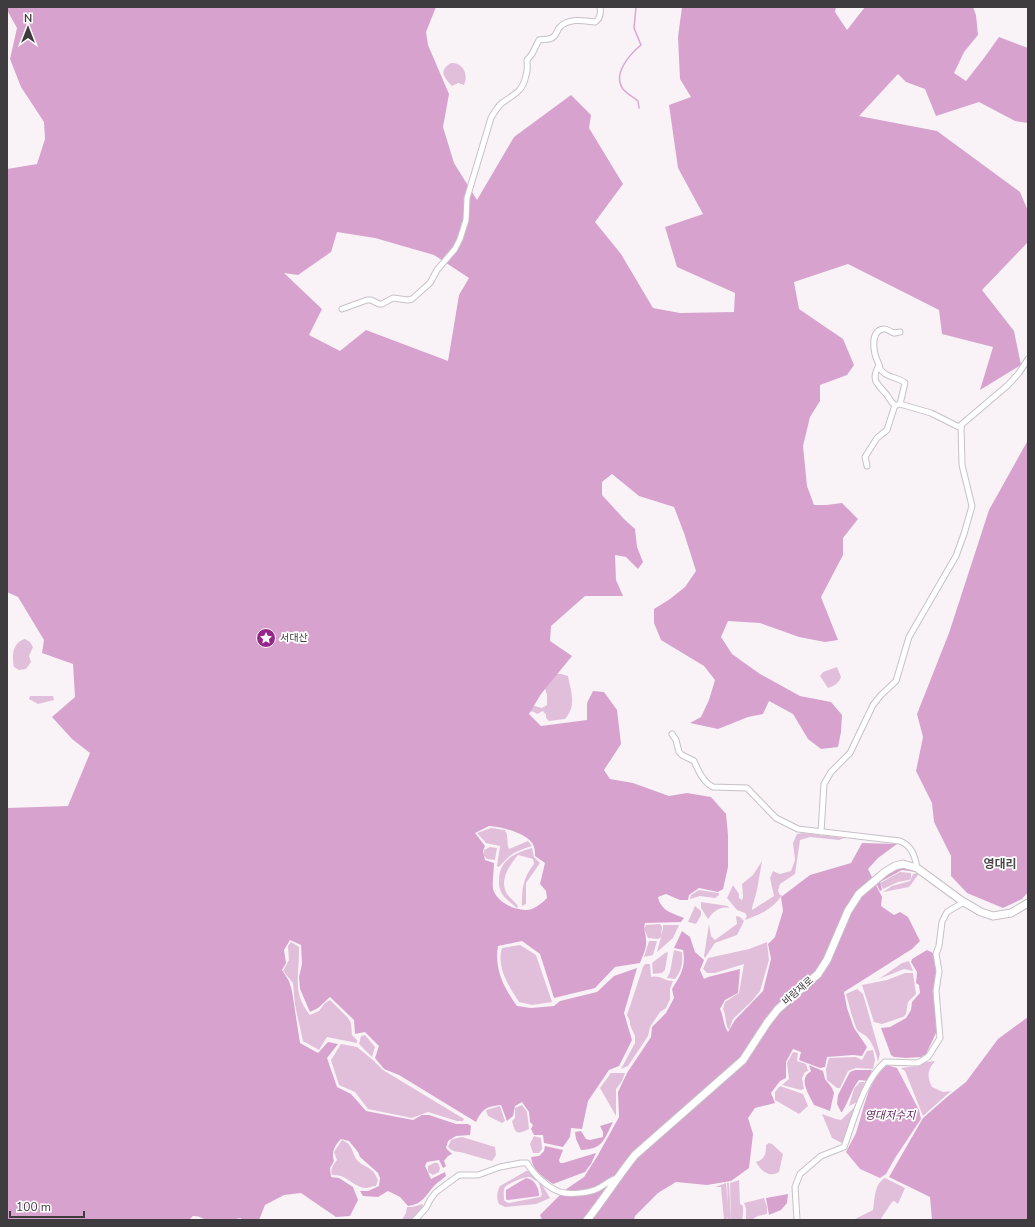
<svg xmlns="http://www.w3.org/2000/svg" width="1035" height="1227" font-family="'Nunito Sans','Noto Sans KR',sans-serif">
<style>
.green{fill:#e1bfda}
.forest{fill:#d7a3ce;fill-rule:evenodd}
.water{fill:#dba7d2}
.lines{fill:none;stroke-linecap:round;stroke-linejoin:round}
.stream{stroke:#dba7d2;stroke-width:1.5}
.street-casing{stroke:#c7c1c6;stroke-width:7}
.secondary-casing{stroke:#c7c1c6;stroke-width:9}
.street{stroke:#fff;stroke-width:5}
.secondary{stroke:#fff;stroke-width:7}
.labels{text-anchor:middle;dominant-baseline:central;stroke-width:3.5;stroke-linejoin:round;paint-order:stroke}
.poi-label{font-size:10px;fill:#3e3c3e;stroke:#fff;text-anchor:start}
.street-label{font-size:10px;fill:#3e3c3e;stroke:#fff}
.water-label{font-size:11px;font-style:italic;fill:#63265c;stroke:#fff}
.quarter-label{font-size:12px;font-weight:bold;fill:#4c474b;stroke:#fff}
</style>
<rect width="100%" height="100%" fill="#f9f3f8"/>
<g class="green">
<path d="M451,63C463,62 469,75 464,85L458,83L452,86C444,77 438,71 451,63Z"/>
<path d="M25,639L30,642L33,647L29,656L31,662L26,669L19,670L14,667C12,655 12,643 25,639Z"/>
<path d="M837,667L841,677C839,683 834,686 828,688L820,676L823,672Z"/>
<path d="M548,673L561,674L568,676C571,692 577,706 565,719L549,721L546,718V715L543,711L537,714L534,712L529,711L531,705L542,708L547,705V695L542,679Z"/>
<path d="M30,696H53L54,700L38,704L29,699Z"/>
<path d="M491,828L505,830C509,836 506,842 509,849L528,841L532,846C516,851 511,853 499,867L497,866L500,846L486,843L477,833Z"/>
<path d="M803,833L845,838L839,840L810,837L800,840L795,874L780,884L778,891L780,895H782C773,909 761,914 745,920L747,916L745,913L737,910L727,898L733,885L739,894V898L742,900L743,897L742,884L753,875L762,861L757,890L752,908V910L774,896L770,878L773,871L780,874L791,871L795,860L793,843L797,834Z"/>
<path d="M490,847L497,848L495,860L487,859L484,856V850Z"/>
<path d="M532,848L534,857L540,863L526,883V904L522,906C522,888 523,878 534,864L533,859L518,855C509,866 499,880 507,894C510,898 515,902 518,906L517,908C511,903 502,897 500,889C499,887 499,883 499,880C499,860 515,853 532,848Z"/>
<path d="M900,872L911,873V878L909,880L898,882L883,889L880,883Z"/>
<path d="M917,873L918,875L909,887L883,892L892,886L910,881L913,874Z"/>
<path d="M699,890L719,893V895L715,898L700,896L690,899L691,895Z"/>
<path d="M701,902L728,906L729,908C720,906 713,912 708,919L701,908Z"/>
<path d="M695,906L701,911V915L696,924L688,922Z"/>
<path d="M736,916L740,917L744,921L737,935L715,943L705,958L704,956L709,924L711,936L715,940L737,924Z"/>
<path d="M660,924L662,927L661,936L663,929V925H679L673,938L657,952L661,937L658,939L648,938L644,929L646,925Z"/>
<path d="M649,941H657L653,955L644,957Z"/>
<path d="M291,942L299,947C300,973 291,992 310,1015L319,1011L325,1003L330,1000L348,1018L351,1023L352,1035L357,1040V1043L327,1037L319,1050L303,1041L295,1005L293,983L283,971L289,960L288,946Z"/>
<path d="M767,942L769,960L760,991L752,1001L733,1019L729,1030C724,1022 727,1017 723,1009L725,1002L739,993L744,964L715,973H707L703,969L708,958L749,949Z"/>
<path d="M520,945L536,955L552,1002L532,1005L519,1002C509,987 496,967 502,948Z"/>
<path d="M674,950L682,952C683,963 682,970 675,979L667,978L670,972Z"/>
<path d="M668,952L665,970L662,973L653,974L652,963L665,953Z"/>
<path d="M909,961L913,971L904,969L879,979L902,963Z"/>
<path d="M645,964H650L651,977C662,975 663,981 673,981L670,989V999L666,1008L660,1012L650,1027L648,1036L628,1066L621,1069L635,1043V1036L630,1025V1021L627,1015L643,967Z"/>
<path d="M905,973H913L916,994L908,1002L906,1014L903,1017L882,1024L874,1022L862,985L887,980Z"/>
<path d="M857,989L863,994L880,1054L878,1062C876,1052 873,1043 866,1036C864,1034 860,1033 858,1031C854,1026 848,1000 846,994Z"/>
<path d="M365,1035L375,1047L372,1057L359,1044L361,1036Z"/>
<path d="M341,1044L357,1047L374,1061L383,1070L464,1119L463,1121H457L428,1112L412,1118L368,1109L355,1092L339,1085L331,1060Z"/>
<path d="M873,1050L875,1060L873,1069L856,1068L848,1071L840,1088H837L827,1080L826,1069L829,1058L856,1057L862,1060L867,1051Z"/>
<path d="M793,1052L798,1053L797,1061L806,1064L808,1071L805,1072L802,1078L804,1089L801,1090L782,1085L789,1079L787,1063Z"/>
<path d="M935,1061C927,1070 927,1077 932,1087L943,1092L951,1091L923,1116L905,1071L901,1068L917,1066L927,1062Z"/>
<path d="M611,1073H625L622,1081L616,1089V1116L600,1088Z"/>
<path d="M860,1082H865L857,1102L849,1106L854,1089Z"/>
<path d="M780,1086L803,1094L808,1106L799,1114L775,1100V1092Z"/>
<path d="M522,1105L527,1112L529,1129C517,1135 515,1134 512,1121L515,1118V1108Z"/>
<path d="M500,1106L505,1121L502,1123L488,1116L486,1110Z"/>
<path d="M855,1107L844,1139L842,1143L832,1138L822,1114L836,1119L841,1120Z"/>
<path d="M534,1136L541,1138L542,1149L539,1153H533L530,1144Z"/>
<path d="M462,1137L495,1147L496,1155L492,1161L460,1152C455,1152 452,1151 448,1147L451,1140L457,1138Z"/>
<path d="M342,1140C354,1145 351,1152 357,1160C365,1169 372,1165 378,1180L376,1186C373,1186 369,1188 366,1188C352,1187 348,1174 332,1175C330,1169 333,1165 337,1160L334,1152Z"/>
<path d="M769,1143L772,1144L783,1154L779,1172C769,1178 761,1171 756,1162C765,1159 766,1154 766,1145Z"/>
<path d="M434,1163H438L440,1168L439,1172L433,1175L428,1172V1166Z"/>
<path d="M526,1171H528L538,1180L536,1181C534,1180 532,1178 530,1177C525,1176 509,1183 505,1187C503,1190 504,1196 504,1200L506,1202L509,1203L540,1197L542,1195L539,1183H541L550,1198L536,1204L505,1207L499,1204C496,1198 497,1191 500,1186Z"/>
<path d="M885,1178L905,1188L898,1204L894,1201L892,1202L880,1220H853L873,1210C875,1199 874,1184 885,1178Z"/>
<path d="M739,1180L740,1204L743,1206V1214L742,1220H731L730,1183Z"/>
<path d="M726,1183L728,1205L727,1183H729L731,1220H728V1217L727,1220H724L721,1187H715Z"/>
<path d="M764,1198L767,1207V1214L758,1216L751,1220H746V1208L744,1203Z"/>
<path d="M423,1204L422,1210L411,1220H402L406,1213L407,1207H412Z"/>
</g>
<g class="forest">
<path d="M7,7H436L426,32L428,45L449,94L443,127L454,163L477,200L514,137L571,95L591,115L589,128L623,184L595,222L621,254L653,308L680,313L734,312L735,293L677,267L665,227L703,214L678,168L669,105L691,97L680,79L678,37L682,7H836L835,12L847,30L865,7H973L976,15L978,35L964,52L954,73L966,81L984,58L999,37L1028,48V123L1015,121L979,102L936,116L925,89L906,82L898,74L859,116L937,131L1020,192L1028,211V242L982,290L1014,331L1021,365L980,390L993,347L942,334L939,310L848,264L794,282L799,309L843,339L854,365L847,375L820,385V401L810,417L803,446L807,486L814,505H826L842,503L858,519L843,538V555L821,597L838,640L825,642L799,637L760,623L728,621L721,637L732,654L760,674L800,696L831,702L842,715L841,732L838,747L821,749L808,739L793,714L769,701L763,714L748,717L718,729L690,723L701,717L709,700L715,680L704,666L661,640L654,623V609L670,599L685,587L696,571L684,533L674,507L639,496L612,474L602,482V495L624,519L635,529L637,547L643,562L638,569L626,557L615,555L616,580L623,596H585L551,626L550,641L572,656L541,694L529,714L541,726L587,720V703L593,691L604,692L617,710L621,744L604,770L610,779L633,783L669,796L687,793L711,797L726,814L728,835V867L723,889L718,892L699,888L689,895L688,900H680L666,894L658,897C661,911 672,913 684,918L681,922L645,923C643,932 646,932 646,940C647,948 643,955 640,963L615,967L595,988L554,998L540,954L522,941L498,946C494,969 504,988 517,1006L531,1008L554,1006L560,1001L597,992L614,976L637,968L624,1013L632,1040L619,1066L609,1070L588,1101L582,1129L571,1128L570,1137L563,1147L544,1143L543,1135H534L531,1129L533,1125L530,1122L529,1112L522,1102L515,1106L513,1116L507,1121L501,1105C486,1107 483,1108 476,1122L399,1075L384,1069L375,1058L379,1046L365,1032L355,1034L354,1020L330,997L318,1008L310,1012L300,989L299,977L302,964L301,945L290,940L284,950L286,963L282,970L289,981L292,991L300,1043L318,1053L328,1042L338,1044L327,1058L337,1087L351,1094L366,1111L413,1120L422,1115H429L456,1124H468L471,1126L470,1135L456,1136L448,1141L446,1148L452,1154L448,1156L444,1161L446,1166L443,1168L439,1160L427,1162L425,1166L431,1179L445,1172L446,1176C443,1179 439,1181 436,1184C426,1194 424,1204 408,1206L400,1197L388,1191L378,1197L363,1196L360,1191H368L379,1186L380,1178L378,1173L360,1157L358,1152L349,1141L341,1139C335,1145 331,1152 334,1161L330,1168L331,1177L339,1178L353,1187L358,1200L350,1216L336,1217L301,1193L284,1195L265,1205L259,1220H242L241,1218C231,1220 218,1221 208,1220C201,1219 202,1216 193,1216L189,1220H7V808L68,806L90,753L72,739L52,717L75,697L73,664L42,653L44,640L18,597L7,592V169L37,164L45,139L44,122L21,87L10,59L17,28L7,10ZM337,232L375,238L434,255L469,278L459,295L448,361L366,330L340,351L309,335L322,309L284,273L298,275L331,252ZM489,826C501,827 530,833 534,847C535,850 535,853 535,856L545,863L540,884L546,891L547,898C543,902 537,907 532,909C518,913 497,903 493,889C492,881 494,871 494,863L485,860L483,851L485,846L475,833Z"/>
<path d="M1028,440V892L1022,899L1003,908L967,893L951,876V856L934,822L932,803L916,771L923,737L917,714L949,633L989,510Z"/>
<path d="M862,843L897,844L878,858L868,869L882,897L881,906L894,915L900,912L908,917L920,941L912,949L844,992L847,1008L854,1028L867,1047L862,1056L853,1055L827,1057L825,1067L820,1068L799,1060L801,1052L793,1049L786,1062V1078L780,1081L771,1093L775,1103L755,1108L748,1118L753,1134L749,1168L731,1181L707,1185L676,1182L658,1193L635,1216L634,1220H542L540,1215L565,1190L584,1177L598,1155L619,1117L618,1092L627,1073L651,1037L652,1027L666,1013L674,998L672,989C681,975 686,967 683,950L674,948L682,931L690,937L695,952L704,960L700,970L704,979L708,977L740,969L738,993L725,1000L720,1009C724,1017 723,1025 728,1032L735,1020L763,991L771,959L768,944L775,937L783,911L781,897L810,875L851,863Z"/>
<path d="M901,868H907L916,872L902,870L880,882L882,890L880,891L876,883L895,870Z"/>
<path d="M927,950L933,953L936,972L934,998L937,1031L926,1054L921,1057L906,1058L894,1057L891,1055L881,1028L890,1027L906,1018L911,1010L912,1002L920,993L919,985L916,983L917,972L911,962L912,959Z"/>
<path d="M1028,1017V1220H932L930,1197L889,1177L923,1118L947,1097L966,1082L998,1039Z"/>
<path d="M809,1065L823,1071L825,1079L832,1088L834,1093L830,1111L814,1105C811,1098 801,1084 806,1076C806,1075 811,1071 811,1071Z"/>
<path d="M855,1070H872L870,1078L868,1081L859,1080C850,1092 849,1101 842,1112H841L837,1104L838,1095L850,1072Z"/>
<path d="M613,1122C604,1140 603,1149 581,1150L576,1139L575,1132L581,1131L586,1139L590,1140L603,1137V1132L600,1126Z"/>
<path d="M545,1146L563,1150L559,1160L560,1163H563L596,1153L591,1164L585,1172L553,1184C543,1177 532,1170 531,1157L539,1156L544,1151Z"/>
<path d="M788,1194L787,1203L781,1210L769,1215L766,1198Z"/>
</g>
<g class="water">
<path d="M887,1065L897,1068L919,1110L921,1119L895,1158L886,1174L880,1178L860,1169L846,1152C849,1146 853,1139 856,1133C864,1110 867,1081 887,1065Z"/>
<path d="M526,1178C535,1179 539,1188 539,1196L507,1200L506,1199V1190Z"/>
</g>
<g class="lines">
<path class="stream" d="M636,7L634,28L641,45C630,54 612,74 623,89C627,94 633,97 638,101L639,108"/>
<defs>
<g id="street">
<path d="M342,309L367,300H371L379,304H382L393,298L408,300L412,299L430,283L437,270L455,249L460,239L466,220L467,198L491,118C494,113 497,107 502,103C514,94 523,92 526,75C528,71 527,65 527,60L532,54L539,40C543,39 548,40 552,38C556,36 557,31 559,28C567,18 583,20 595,22C600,19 601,13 600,7"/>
<path d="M900,332C898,332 896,333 894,333C890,332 887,328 883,329C869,332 874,354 878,362C879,364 879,368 881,370C886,378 899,377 905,383L900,404L931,413L961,428"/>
<path d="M879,365C870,381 878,384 887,395C890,399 891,403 895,405H897"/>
<path d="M867,466L865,457L877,438L887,430L895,405"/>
<path d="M672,734L676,740L679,752L682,755L694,761C698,770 703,782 713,787L747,788L776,818L798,829L900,841C912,846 915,856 917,868"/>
<path d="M821,832L824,784L831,772L850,753L873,705L881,695L896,681L909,637L956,556L964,534L972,506L962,465L961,425L1008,385L1019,373L1028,359"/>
<path d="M415,1220L426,1208L430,1200L436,1192L459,1175H478L500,1167L521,1163H527C533,1174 548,1188 560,1192C570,1195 588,1193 597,1189C603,1186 608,1182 614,1179L616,1180"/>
<path d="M797,1220L795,1187L800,1174L821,1156L844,1147C854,1120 863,1081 885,1062L918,1063L928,1057L940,1038L936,991L939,971L936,954L939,946L942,922L947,912L964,902"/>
</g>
<path id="secondary" d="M587,1220C604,1199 618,1176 635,1155L743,1060L767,1023L778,1009L818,974L827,960L848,911L859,894L885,872L895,866L903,864L917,868L962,901L981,912L993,916L1011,913L1028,903"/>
</defs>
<use href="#street" class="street-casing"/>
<use href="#secondary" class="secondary-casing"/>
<use href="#street" class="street"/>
<use href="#secondary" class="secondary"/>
</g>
<defs>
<symbol id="sight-disc" viewBox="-11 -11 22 22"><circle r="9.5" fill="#942789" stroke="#fff"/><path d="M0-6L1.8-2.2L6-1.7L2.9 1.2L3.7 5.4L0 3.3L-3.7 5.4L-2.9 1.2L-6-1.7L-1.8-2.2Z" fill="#fff"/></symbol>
</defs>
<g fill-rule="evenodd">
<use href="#sight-disc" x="255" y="627" width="22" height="22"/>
</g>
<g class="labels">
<g class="poi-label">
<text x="280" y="638">서대산</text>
</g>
<g class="street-label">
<text transform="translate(798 991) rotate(-41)">바람재로</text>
</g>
<g class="water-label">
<text x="890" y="1115">영대저수지</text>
</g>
<g class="quarter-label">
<text x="1000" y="864">영대리</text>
</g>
</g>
<rect width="1035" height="1227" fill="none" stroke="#3e3c3e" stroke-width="16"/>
<g transform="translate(28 28)" stroke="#ffffff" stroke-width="3" paint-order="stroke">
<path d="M0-3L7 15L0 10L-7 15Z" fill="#3e3c3e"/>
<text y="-6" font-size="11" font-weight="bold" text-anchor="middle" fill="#3e3c3e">N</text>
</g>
<path d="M10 1211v6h74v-6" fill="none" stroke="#3e3c3e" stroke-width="2"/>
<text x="16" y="1211" font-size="12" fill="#3e3c3e" stroke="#ffffff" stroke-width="3" paint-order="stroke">100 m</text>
</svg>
